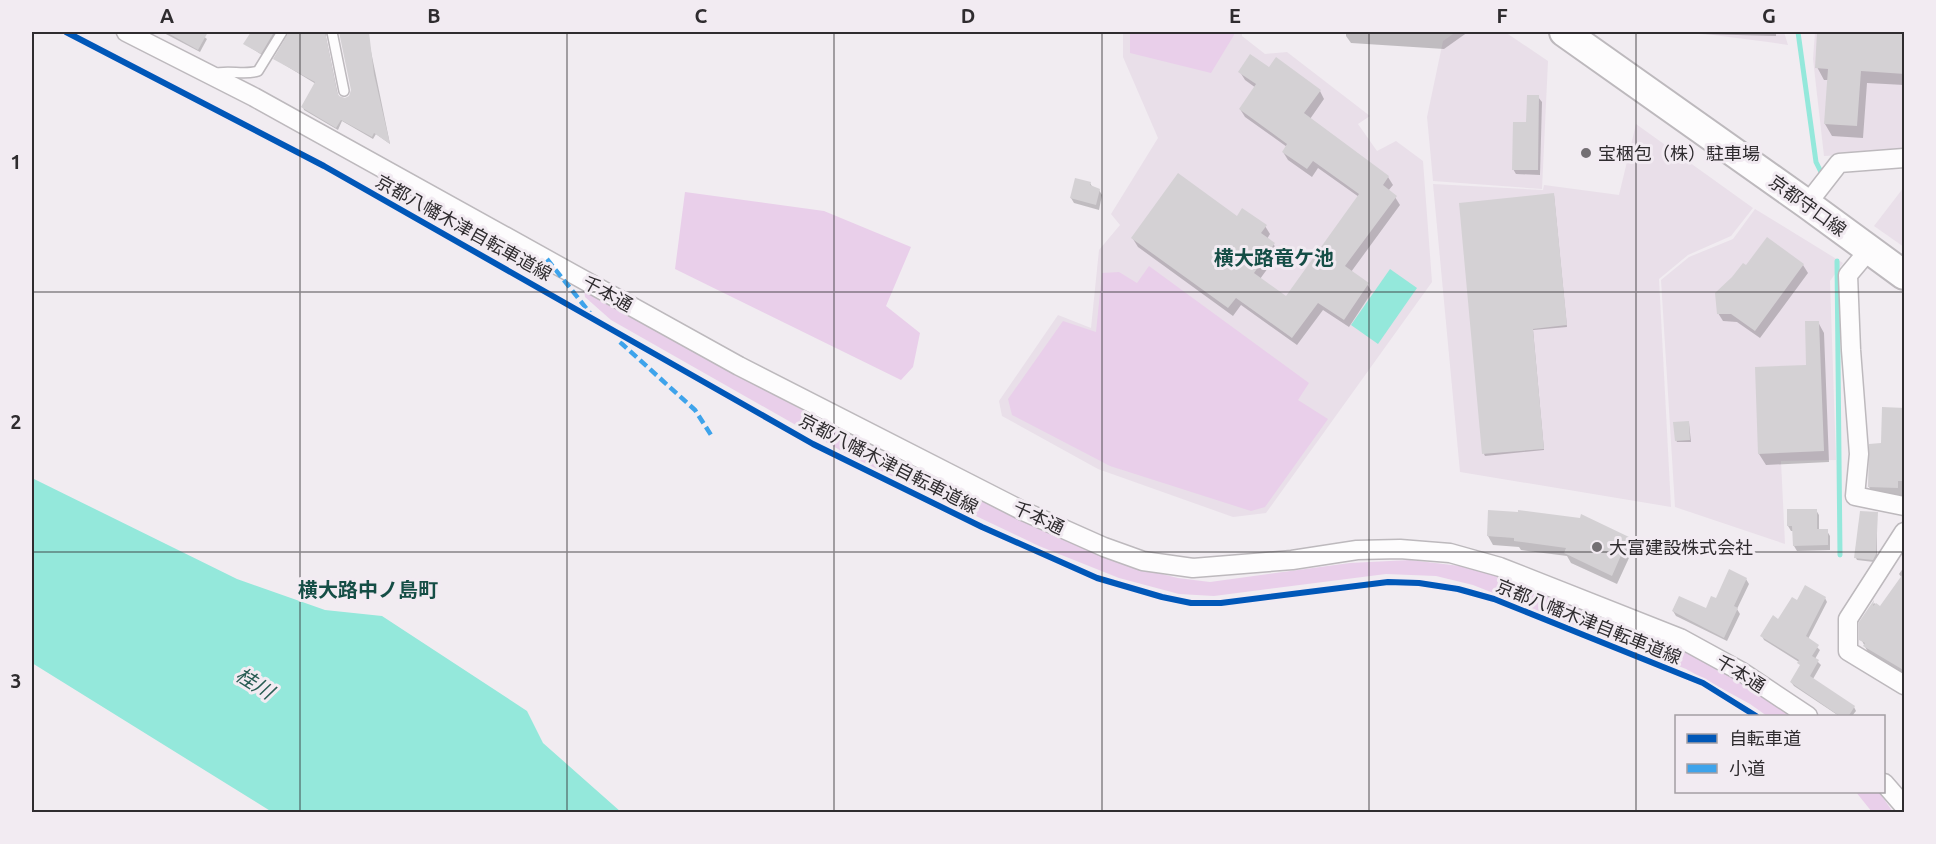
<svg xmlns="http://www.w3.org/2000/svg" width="1936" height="844" font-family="Ubuntu,'Noto Sans JP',sans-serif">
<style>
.built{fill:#e9dfe9}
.green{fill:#e9cfea}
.water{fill:#94e8db}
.shadow{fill:#0003}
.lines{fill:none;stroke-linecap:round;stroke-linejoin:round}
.stream{stroke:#94e8db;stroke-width:5}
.building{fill:#d4d1d4}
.service-casing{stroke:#bdb9bd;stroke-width:12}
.minor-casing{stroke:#bdb9bd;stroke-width:21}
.primary-casing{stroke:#bdb9bd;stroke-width:32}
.service{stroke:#fdfcfd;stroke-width:9}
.minor{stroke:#fdfcfd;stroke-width:18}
.primary{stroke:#fdfcfd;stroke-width:28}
.quiet{stroke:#3ea3eb;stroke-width:4.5;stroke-dasharray:9 4.5;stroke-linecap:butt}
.cycleway-casing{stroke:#f2ebf2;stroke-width:10}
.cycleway{stroke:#0057b8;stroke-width:6}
.grid{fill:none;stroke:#2f2c2f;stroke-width:1.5;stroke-opacity:0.55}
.poi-dot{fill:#736f73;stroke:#f2ebf2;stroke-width:2}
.labels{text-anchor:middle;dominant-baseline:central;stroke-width:6;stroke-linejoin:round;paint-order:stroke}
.poi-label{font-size:18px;fill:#2f2c2f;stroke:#f2ebf2;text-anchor:start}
.street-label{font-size:18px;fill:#2f2c2f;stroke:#f2ebf2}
.neighbourhood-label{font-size:20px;font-weight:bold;fill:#154e46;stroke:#f2ebf2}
.water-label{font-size:20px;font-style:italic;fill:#285c53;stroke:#f2ebf2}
.neatline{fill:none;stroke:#2f2c2f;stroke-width:2}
.grid-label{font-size:20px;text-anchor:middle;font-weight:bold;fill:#2f2c2f}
</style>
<rect width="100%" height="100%" fill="#f1ecf1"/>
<g class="built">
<path d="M1123,32H1242V36L1265,54L1287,52L1370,116L1358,124L1377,151L1396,141L1423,161L1432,282L1266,513L1233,517L1098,469L1002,416L999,401L1058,315L1091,328L1099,250L1120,225L1111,214L1158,138L1123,57Z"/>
<path d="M1456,32H1505L1548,61L1542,189L1433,181L1427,117L1443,41Z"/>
<path d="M1690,32H1784L1788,45L1768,42Z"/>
<path d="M1815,32H1904V152L1824,156L1813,59Z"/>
<path d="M1636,124L1753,208L1731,236L1688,255L1659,279L1671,507L1460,472L1433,184L1543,190L1544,185L1619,195Z"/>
<path d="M1904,187V247L1874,226Z"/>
<path d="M1755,209L1843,263L1830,281L1836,460L1781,461L1785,544L1675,507L1661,280L1689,257L1733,239Z"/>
</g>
<g class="green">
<path d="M1130,32H1234V35L1211,73L1130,53Z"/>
<path d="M685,192L824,211L911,247L886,306L920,333L913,367L901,380L675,269Z"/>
<path d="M1149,266L1309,383L1298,400L1328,419L1265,507L1251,511L1110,466L1012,415L1008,399L1063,321L1096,332L1102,273L1119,272L1137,283Z"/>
<path d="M584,289L894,461L1122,564L1178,578L1210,582L1350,563L1410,560L1477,568L1698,657L1759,689L1795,716H1767L1750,704L1686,669L1473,585L1436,576L1386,574L1214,596L1179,594L1119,578L1039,546L852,457L611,320L585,297Z"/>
<path d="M1856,792H1879L1893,812H1872Z"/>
</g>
<g class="water">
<path d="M1390,269L1417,288L1378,344L1351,325Z"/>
<path d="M32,478L237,579L325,610L382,616L527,711L543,743L621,812H272L32,663Z"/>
</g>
<g class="shadow">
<path d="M162,32H198L207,39L200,52Z"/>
<path d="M252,32H277L262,55L245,44Z"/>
<path d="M290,32H327L326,37L338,95L341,99L349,98L352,90L340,32H367L390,144L376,134L373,139L342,121L338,130L304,110L303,107L316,84L275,59L289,35Z"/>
<path d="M1346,32H1468L1444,49L1351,43L1346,36Z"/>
<path d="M1697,32H1776V36L1698,34Z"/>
<path d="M1819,32H1904V85L1867,83L1863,138L1832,136L1825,124L1829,80H1824L1817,67Z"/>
<path d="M1269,69L1320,91L1324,99L1310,119L1388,177L1393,185L1388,191L1395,197L1400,205L1351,272L1367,284L1372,292L1349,327L1323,310L1297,345L1241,305L1233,316L1138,247L1133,239L1237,218L1265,226L1270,234L1267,239L1274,245L1279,253L1260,279L1286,298L1359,197L1318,168L1312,177L1288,160L1283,152L1287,147L1245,117L1240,109L1256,88L1245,80L1240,72Z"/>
<path d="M1538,97L1542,102L1540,175L1516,174L1513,169L1527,124Z"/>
<path d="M1090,183L1093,188L1099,190L1102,195L1099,210L1074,203L1071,198Z"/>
<path d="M1554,195L1567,327L1533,330L1544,450L1485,456L1484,454Z"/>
<path d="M1803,265L1808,273L1760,338L1737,322L1723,321L1718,313L1733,278Z"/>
<path d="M1818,322L1824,333L1829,462L1766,465L1759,454L1808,366Z"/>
<path d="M1904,410L1903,497H1875L1869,487L1882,445Z"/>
<path d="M1689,423L1691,442H1677L1676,440Z"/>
<path d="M1816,510L1819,515V531H1827L1830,536V550L1797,551L1794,546V531H1791L1788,526Z"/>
<path d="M1877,514V557L1874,562L1857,560L1856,558Z"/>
<path d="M1488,536L1628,538L1634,547L1617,584L1571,563L1567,556L1521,550L1519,547L1493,545Z"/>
<path d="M1904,567V677L1870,656L1861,639V623L1874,603L1880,608L1902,578L1899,574Z"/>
<path d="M1746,579L1749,584L1737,609L1740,614L1727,641L1676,616L1673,611L1707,610L1716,600Z"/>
<path d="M1825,598L1827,602L1808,639L1820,650L1815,659L1821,665L1813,679L1854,707L1856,711L1852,716H1839L1794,686L1791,682L1801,666L1799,662L1764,640L1762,636L1798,602Z"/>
</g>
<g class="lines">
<g class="stream">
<path d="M1798,32L1816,162L1823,176"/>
<path d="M1837,261L1840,555"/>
</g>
</g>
<g class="building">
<path d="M166,32H208L198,50Z"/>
<path d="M251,32H274L261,54L243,44Z"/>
<path d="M289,32H325L337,92L339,96L345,98L349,96L351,90L339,32H369L374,74L390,144L374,133L372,137L341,120L336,128L301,107L315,82L273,59Z"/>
<path d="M1817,32H1905V74L1861,71L1857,126L1824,124L1828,69L1815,68Z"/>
<path d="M1250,54L1269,67L1276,57L1321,90L1304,113L1389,176L1383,185L1397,196L1345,266L1369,283L1344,320L1318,303L1292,338L1236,298L1228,308L1131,238L1178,173L1237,216L1242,208L1267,225L1261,233L1275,243L1254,273L1286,296L1359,194L1313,161L1307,169L1282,152L1287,144L1239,109L1256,84L1238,72Z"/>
<path d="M1527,95H1539L1538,170H1512L1513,122H1526Z"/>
<path d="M1075,178L1091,182L1090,185L1100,189L1096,205L1070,198Z"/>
<path d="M1554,193L1567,325L1533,329L1544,449L1482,454L1459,203Z"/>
<path d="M1767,237L1804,264L1755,331L1731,314H1717L1715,293L1732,277L1743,263L1746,265Z"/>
<path d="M1805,321H1819L1824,451L1758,454L1755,367L1806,365Z"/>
<path d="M1882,407L1905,408V481H1898V488L1868,487L1869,444L1881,443Z"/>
<path d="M1689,421L1690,440L1675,441L1673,422Z"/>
<path d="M1787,509H1817V529H1828V545L1793,546L1792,526H1787Z"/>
<path d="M1488,510L1518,512V510L1580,518L1581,514L1629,537L1612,576L1564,553L1566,548L1514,541V538L1487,536Z"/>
<path d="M1860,511L1878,512L1876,554L1873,560L1854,558Z"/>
<path d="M1729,569L1747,578L1734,606L1738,608L1724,638L1672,611L1679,596L1706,608L1711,596L1716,598Z"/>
<path d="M1905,571V671L1863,646L1865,643L1859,640V622L1874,600L1873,606L1876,603L1880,606Z"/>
<path d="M1805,585L1826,597L1806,636L1819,645L1812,656L1819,660L1810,676L1855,706L1848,717H1841L1790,682L1800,665L1797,663L1799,660L1760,636L1773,615L1778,619L1792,597L1797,600Z"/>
</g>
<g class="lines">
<defs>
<g id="service">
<path d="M332,32L344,91"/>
<path d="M213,74C229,69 243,76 258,71L282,32"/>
</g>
<g id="minor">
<path d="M126,32L254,97L739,366L1023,511L1104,547L1143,561L1193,568L1292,560L1357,550L1400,549L1450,553L1500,567L1680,638L1742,672L1808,716"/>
<path d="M1807,204L1839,163L1904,158"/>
<path d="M1869,250L1848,275L1851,350L1859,454L1855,496L1904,506"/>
<path d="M1904,532L1848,619V651L1904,685"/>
<path d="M1884,783L1904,806"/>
</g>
<path id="primary" d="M1564,32L1807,204L1904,275"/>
</defs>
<use href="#service" class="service-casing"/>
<use href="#minor" class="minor-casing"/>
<use href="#primary" class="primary-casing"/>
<use href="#service" class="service"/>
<use href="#minor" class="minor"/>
<use href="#primary" class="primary"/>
<g class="quiet">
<path d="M547,259L590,313"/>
<path d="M620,342L695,410L711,435"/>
</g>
<defs>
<path id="cycleway" d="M66,32L324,166L813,444L982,527L1097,578L1162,597L1191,603H1221L1388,582L1419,583L1458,589L1494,599L1703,683L1756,716"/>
</defs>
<use href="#cycleway" class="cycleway-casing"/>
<use href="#cycleway" class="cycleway"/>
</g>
<path class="grid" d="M300,32V812M567,32V812M834,32V812M1102,32V812M1369,32V812M1636,32V812M32,292H1904M32,552H1904"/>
<g class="poi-dot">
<circle cx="1586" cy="153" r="6"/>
<circle cx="1597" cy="547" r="6"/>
</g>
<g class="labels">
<g class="poi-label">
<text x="1598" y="153">宝梱包（株）駐車場</text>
<text x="1609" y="547">大富建設株式会社</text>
</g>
<g class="street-label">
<text transform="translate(1808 205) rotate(36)">京都守口線</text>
<text transform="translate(464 227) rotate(29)">京都八幡木津自転車道線</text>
<text transform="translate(608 293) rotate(29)">千本通</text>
<text transform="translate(889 463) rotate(27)">京都八幡木津自転車道線</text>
<text transform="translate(1039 517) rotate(25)">千本通</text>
<text transform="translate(1589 621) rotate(22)">京都八幡木津自転車道線</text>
<text transform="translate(1741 673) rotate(32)">千本通</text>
</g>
<g class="neighbourhood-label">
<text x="1274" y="257">横大路竜ケ池</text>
<text x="368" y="589">横大路中ノ島町</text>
</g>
<g class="water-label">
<text transform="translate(255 683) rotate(32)">桂川</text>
</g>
</g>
<rect width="1936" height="844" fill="none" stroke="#f2ebf2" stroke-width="66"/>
<rect x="1675" y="715" width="210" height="78" fill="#f2ebf2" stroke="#a49fa4" stroke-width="1.5"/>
<rect x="1687" y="734" width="30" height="9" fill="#0057b8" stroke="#a49fa4" stroke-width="1.5"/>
<text x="1729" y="745" font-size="18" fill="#2f2c2f">自転車道</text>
<rect x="1687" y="764" width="30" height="9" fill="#3ea3eb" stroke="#a49fa4" stroke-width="1.5"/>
<text x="1729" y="775" font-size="18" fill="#2f2c2f">小道</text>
<rect x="33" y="33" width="1870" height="778" class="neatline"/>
<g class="grid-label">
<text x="167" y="23">A</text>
<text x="434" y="23">B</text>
<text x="701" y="23">C</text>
<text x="968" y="23">D</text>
<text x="1235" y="23">E</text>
<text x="1502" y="23">F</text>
<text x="1769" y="23">G</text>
<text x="16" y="169">1</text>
<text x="16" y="429">2</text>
<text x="16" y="688">3</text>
</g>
</svg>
